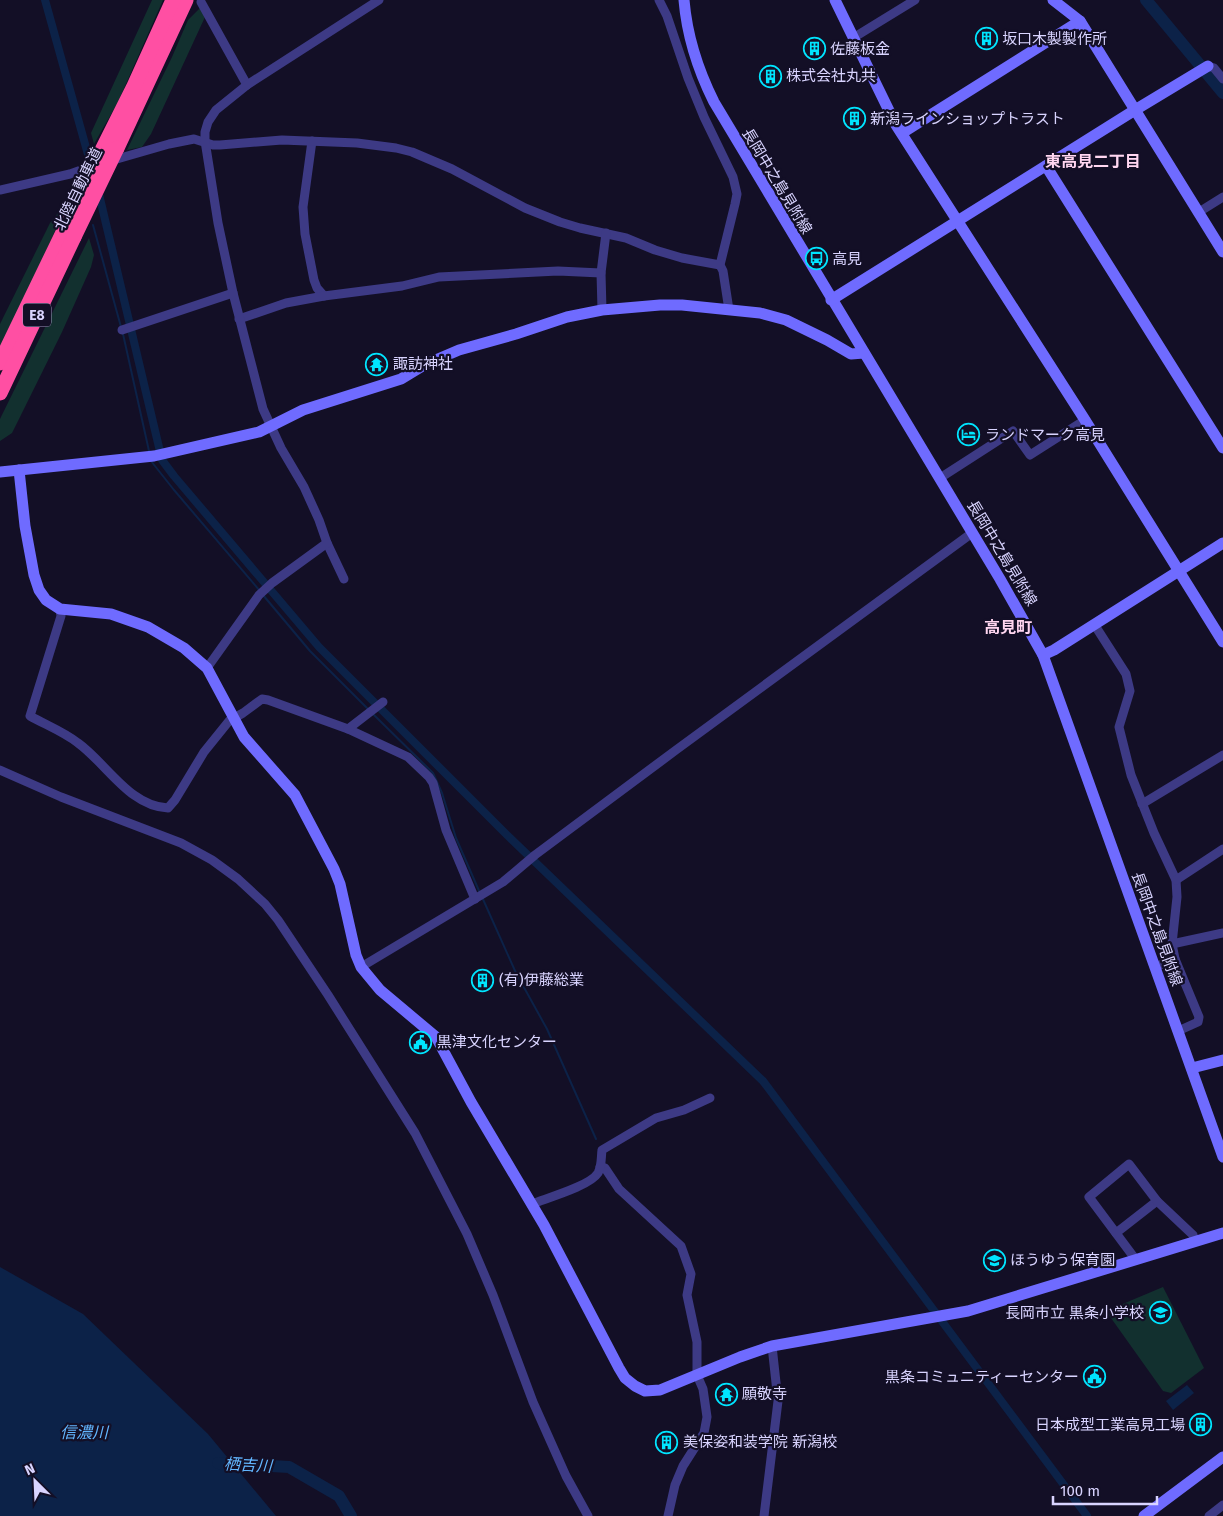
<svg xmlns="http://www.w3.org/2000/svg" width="1223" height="1516" font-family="'Fira Sans','Noto Sans JP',sans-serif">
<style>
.green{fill:#12302f}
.water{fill:#0c2248}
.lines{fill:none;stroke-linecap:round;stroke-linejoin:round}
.stream{stroke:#0c2248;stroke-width:2}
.canal{stroke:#0c2248;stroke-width:8}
.river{stroke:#0c2248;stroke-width:12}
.street{stroke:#3d3a85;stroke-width:9}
.secondary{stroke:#6f6bff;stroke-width:11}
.highway{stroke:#ff4fa3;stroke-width:15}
.highway-bridge{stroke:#ff4fa3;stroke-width:15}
.labels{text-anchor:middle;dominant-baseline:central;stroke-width:4.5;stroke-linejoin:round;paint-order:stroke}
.shield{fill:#130f26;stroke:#9e99be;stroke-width:1}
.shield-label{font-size:14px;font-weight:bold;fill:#d9d4ff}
.poi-label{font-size:15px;fill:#d9d4ff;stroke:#130f26;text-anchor:start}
.street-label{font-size:15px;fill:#d9d4ff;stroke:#130f26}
.neighbourhood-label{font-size:16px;font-weight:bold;fill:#ffd6f0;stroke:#130f26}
.water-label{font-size:16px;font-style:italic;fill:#62b6ff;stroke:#130f26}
</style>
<rect width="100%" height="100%" fill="#130f26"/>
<g class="green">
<path d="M152,0H163L118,102L94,144L91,133Z"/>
<path d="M200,8L205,17L151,134L142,147L127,150L172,57L188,20Z"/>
<path d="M64,211L0,353V324L50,223L58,213Z"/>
<path d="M89,238L94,255L91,267L62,332L18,421L12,433L0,441V419Z"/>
<path d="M1163,1287L1204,1368L1171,1393L1163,1391L1106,1311Z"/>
</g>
<g class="water">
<path d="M0,1267L83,1314L208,1434L276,1516H0Z"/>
<path d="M1187,1385L1194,1393L1173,1410L1166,1401Z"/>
</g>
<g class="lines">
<g class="stream">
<path d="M93,225L121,327"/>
<path d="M123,334L149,451"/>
<path d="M151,461L174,490L260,591"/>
<path d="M263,595L310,651L368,709"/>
<path d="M373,714L433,773L442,793L456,838L480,893"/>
<path d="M482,897L516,973L547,1029L596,1139"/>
</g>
<g class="canal">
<path d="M45,0L92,169"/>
<path d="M98,190L162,460L174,476L319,647L506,834L763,1081L1087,1516"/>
</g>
<g class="river">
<path d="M1146,0L1223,93"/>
<path d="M218,1463L289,1467L339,1496L351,1516"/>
</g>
<g class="street">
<path d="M659,0L667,16L688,78L704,117L733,177L737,194L735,204L720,265L723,271L729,310"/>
<path d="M201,2L247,85"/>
<path d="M853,38L915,0"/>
<path d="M1208,66L1214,68L1223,79"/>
<path d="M312,141L303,207L305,234L314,280L317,288L324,296"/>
<path d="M110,161L169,144L194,139L213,145H220L282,140L357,143L396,148L412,152L452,169L525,208L560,222L580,228L626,238L655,250L682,258L720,265"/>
<path d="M0,190L70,174L95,165"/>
<path d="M1199,212L1223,197"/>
<path d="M602,310L601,273L606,233"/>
<path d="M239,319L286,303L324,296L402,286L439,277L558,271L601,273"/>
<path d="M122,330L233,293"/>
<path d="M940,478L1013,431L1030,455L1085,420"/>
<path d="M327,543L344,579"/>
<path d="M60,609L61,616L30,716C46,725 64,732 78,743C106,763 130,807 168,808L175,800L204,752L229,721L243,713L262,699L268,700L348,729L408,757L429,777L433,783L446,830L475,899"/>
<path d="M1094,624L1126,674L1130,691L1119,727L1131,775L1154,833L1176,880L1177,897L1172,944L1175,959L1199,1017L1198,1022L1178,1031"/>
<path d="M207,668L259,595L272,583L327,543L319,520L304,487L281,448L263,409L233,293L218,223L205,141V132L208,122L216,110L247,85L379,0"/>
<path d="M348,729L383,702"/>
<path d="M0,770L61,797L181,843L212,860L238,879L265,904L278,920L328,995L415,1133L467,1234L493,1295L533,1402L566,1476L588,1516"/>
<path d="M1142,804L1223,755"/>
<path d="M1176,880L1223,849"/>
<path d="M1172,944L1223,933"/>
<path d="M361,967L503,882L535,855L676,750L972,533"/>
<path d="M1155,967L1175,959"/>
<path d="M600,1167L605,1168L619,1189L681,1246L691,1274L687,1295L697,1342V1375L703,1389L707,1417L704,1433L683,1466L675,1485L668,1516"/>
<path d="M532,1204C547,1198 590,1186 598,1173C602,1166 601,1157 602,1150L656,1118L684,1110L710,1098"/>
<path d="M1116,1233L1157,1201"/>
<path d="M1136,1260L1089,1197L1129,1164L1157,1201L1193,1235L1195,1241"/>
<path d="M764,1516L778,1401L772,1346"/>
<path d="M1209,1516L1223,1505"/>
</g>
<g class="secondary">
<path d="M684,0C687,36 698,70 714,102L1000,579L1043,655L1223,1157"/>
<path d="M835,0L896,125L1085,420L1223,642"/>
<path d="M1053,0L1080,21L1223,252"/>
<path d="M902,133L1080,21"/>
<path d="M1046,166L1223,448"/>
<path d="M831,300L1135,110L1208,66"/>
<path d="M19,470L25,526L34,575L39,590L46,600L60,609L111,614L148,627L184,648L207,668L244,737L295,795L334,869L340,884L356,955L361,967L380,990L436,1037L471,1102L544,1225L619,1368L625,1378L635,1386L645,1391L660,1390L740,1357L772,1346L968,1311L1223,1233"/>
<path d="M0,472L154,456L259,432L303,410L401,379L424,365L459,350L516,334L567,317L602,310L660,305H682L760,313L786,320L827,340L851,354L864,353"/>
<path d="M1043,655L1054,650L1223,543"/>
<path d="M1192,1068L1223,1060"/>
<path d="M1144,1516L1223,1457"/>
</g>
<g class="highway">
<path d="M117,148L186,0"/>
<path d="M100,154L134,86L173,0"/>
<path d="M0,363L68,222"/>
<path d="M0,393L74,237"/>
</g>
<g class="highway-bridge">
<path d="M68,222L100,154"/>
<path d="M74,237L117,148"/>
</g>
</g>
<defs>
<symbol id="building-ring" viewBox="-11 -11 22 22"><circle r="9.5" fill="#130f26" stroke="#00e5ff" stroke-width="1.5"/><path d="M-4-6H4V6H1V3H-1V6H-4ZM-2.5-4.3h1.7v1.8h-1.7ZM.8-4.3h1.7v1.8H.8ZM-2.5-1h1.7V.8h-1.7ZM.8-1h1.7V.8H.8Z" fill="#00e5ff"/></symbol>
<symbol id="bus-ring" viewBox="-11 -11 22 22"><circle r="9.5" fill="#130f26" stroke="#00e5ff" stroke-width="1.5"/><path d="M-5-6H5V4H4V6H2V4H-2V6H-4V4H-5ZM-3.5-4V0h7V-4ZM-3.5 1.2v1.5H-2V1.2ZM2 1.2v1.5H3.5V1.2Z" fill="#00e5ff"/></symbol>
<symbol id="temple-ring" viewBox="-11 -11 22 22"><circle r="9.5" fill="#130f26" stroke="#00e5ff" stroke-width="1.5"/><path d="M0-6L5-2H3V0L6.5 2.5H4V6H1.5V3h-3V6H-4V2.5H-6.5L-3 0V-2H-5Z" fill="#00e5ff"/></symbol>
<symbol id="hotel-ring" viewBox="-11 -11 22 22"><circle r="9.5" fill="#130f26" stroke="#00e5ff" stroke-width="1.5"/><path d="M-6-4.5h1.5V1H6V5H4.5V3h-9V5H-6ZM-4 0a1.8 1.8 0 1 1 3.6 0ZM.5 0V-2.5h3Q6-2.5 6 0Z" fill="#00e5ff"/></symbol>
<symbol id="civic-ring" viewBox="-11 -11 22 22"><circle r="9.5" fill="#130f26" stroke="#00e5ff" stroke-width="1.5"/><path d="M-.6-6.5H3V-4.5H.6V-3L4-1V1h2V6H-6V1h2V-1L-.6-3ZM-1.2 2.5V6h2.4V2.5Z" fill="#00e5ff"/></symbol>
<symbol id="school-ring" viewBox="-11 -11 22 22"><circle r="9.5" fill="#130f26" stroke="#00e5ff" stroke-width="1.5"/><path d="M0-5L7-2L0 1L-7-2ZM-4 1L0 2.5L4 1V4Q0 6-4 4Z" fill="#00e5ff"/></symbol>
</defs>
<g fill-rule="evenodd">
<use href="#building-ring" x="974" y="26" width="25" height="25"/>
<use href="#building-ring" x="802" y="36" width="25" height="25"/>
<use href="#building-ring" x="758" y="64" width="25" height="25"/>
<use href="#building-ring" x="842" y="106" width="25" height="25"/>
<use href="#bus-ring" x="804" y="246" width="25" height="25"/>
<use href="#temple-ring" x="364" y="352" width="25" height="25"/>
<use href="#hotel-ring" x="956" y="422" width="25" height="25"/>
<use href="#building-ring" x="470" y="968" width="25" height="25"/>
<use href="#civic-ring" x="408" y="1030" width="25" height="25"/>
<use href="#school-ring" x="982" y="1248" width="25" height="25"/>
<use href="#school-ring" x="1148" y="1300" width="25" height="25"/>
<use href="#civic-ring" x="1082" y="1364" width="25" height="25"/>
<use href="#temple-ring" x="714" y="1382" width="25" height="25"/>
<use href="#building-ring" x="1188" y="1412" width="25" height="25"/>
<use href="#building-ring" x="654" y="1430" width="25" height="25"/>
</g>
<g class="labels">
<rect class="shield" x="23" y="303.5" width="28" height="23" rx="4"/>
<g class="shield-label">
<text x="37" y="315">E8</text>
</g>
<g class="poi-label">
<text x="1002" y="39">坂口木製製作所</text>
<text x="830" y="49">佐藤板金</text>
<text x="786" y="76">株式会社丸共</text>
<text x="870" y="119">新潟ラインショップトラスト</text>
<text x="832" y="259">高見</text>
<text x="393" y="364">諏訪神社</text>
<text x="985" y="435">ランドマーク高見</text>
<text x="499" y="980">(有)伊藤総業</text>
<text x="437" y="1042">黒津文化センター</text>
<text x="1010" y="1260">ほうゆう保育園</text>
<text x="1144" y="1313" text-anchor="end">長岡市立 黒条小学校</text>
<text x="1079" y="1377" text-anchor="end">黒条コミュニティーセンター</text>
<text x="742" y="1394">願敬寺</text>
<text x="1185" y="1425" text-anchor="end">日本成型工業高見工場</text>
<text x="683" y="1442">美保姿和装学院 新潟校</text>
</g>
<g class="street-label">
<text transform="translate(777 181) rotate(59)">長岡中之島見附線</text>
<text transform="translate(78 189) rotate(-64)">北陸自動車道</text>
<text transform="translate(1002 553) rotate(59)">長岡中之島見附線</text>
<text transform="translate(1157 929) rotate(70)">長岡中之島見附線</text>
</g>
<g class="neighbourhood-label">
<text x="1093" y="161">東高見二丁目</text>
<text x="1008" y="627">高見町</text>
</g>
<g class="water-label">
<text x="84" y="1432">信濃川</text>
<text transform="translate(248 1465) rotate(3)">栖吉川</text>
</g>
</g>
<g transform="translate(35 1481) rotate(336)" stroke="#130f26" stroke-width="4" paint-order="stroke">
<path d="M0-4L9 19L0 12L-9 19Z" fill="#d9d4ff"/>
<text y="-8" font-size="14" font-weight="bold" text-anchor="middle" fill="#d9d4ff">N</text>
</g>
<path d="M1053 1496v8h104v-8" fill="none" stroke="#d9d4ff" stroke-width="2.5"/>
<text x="1060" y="1496" font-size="15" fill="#d9d4ff" stroke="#130f26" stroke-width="4" paint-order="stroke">100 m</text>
</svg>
